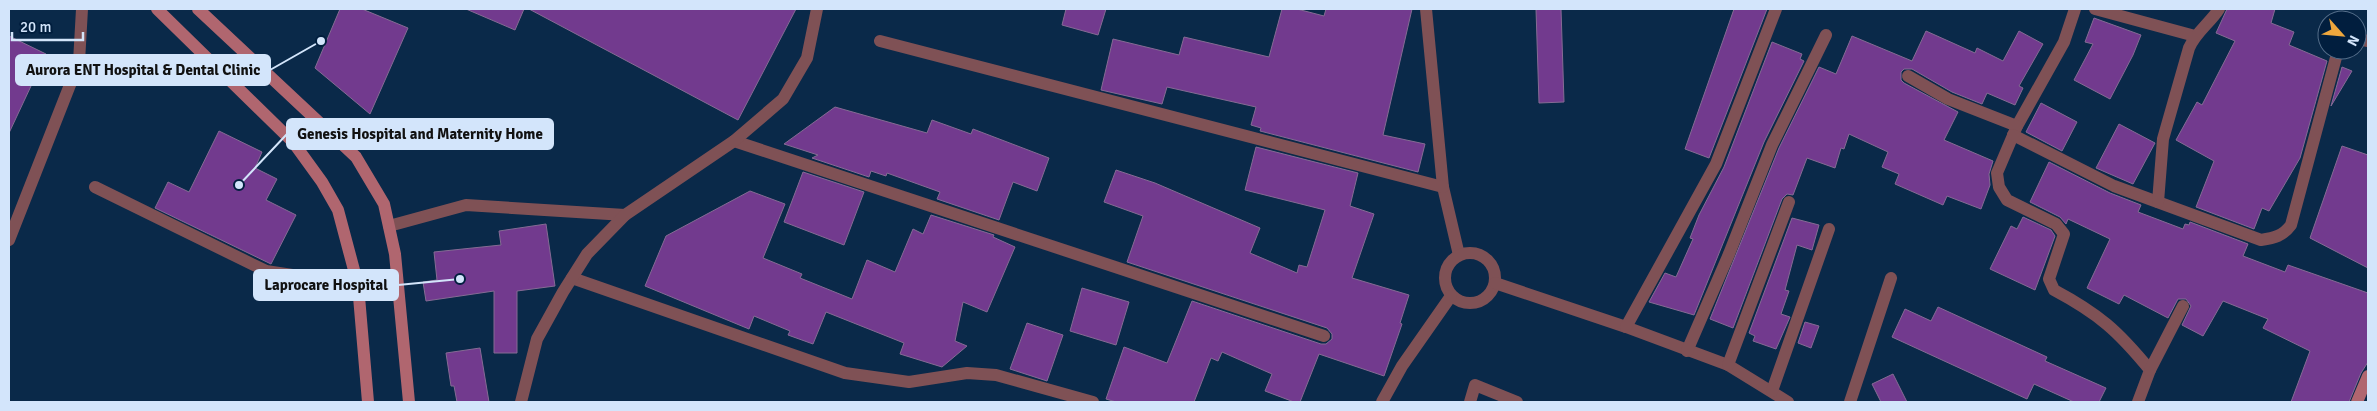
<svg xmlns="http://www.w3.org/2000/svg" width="2377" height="411" font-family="Signika,sans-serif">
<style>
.building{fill:#723a8e;stroke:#856b94}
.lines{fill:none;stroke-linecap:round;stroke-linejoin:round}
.street{stroke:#7f5155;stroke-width:12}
.secondary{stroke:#b0666f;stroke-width:12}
.leader{fill:none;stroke:#d3e5fb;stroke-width:2}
.callout-dot{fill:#d3e5fb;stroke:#011e3e;stroke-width:2}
.callout{fill:#d3e5fb;stroke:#d3e5fb;stroke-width:2}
.callout-label{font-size:15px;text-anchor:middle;font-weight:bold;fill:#111}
</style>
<rect width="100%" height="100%" fill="#0a2949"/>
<g class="building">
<path d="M340,9H362L408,28L370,114L315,68Z"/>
<path d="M466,9H524L515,30Z"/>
<path d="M529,9H796L738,120Z"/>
<path d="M1066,9H1106L1098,35L1062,25Z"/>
<path d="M1282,9H1297L1324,16L1326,9H1412L1383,135L1425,144L1418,172L1260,131L1261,128L1251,125L1256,107L1167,87L1162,104L1101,90L1113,39L1179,55L1184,37L1269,57Z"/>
<path d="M1536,9H1561L1564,102L1539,103Z"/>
<path d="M1734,9H1767L1709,158L1685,149Z"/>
<path d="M2227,9H2275L2271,23L2294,32L2289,45L2327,61L2300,158L2269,211L2262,208L2254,229L2196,207L2214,161L2176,140L2197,102L2202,105L2235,41L2216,33Z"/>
<path d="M2094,18L2141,35L2133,55L2110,99L2074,80L2093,44L2085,42Z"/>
<path d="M1926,31L1975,53L1977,48L2003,61L2019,31L2043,44L2019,86L2023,88L2015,105L1987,93L1982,104L1952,92L1912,69H1904L1901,72V80L1904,83L1958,112L1944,140L1993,161L1989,174L1990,185L1981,209L1947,196L1943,205L1895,184L1899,174L1882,167L1888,152L1849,134L1844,149L1841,148L1835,168L1807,158L1793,195L1787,194L1782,199L1733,328L1710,319L1779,148L1819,67L1836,74L1852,36L1912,61Z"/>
<path d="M9,36L46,54L9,133Z"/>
<path d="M1772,42L1802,54L1800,59L1804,61L1764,142L1694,315L1649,302L1665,273L1676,277L1693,239L1690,238L1699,215L1724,167Z"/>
<path d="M2342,67L2352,71L2331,106Z"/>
<path d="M2041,103L2077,122L2062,151L2026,132Z"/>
<path d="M835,107L927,133L932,120L971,134L973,129L1049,158L1037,191L1013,182L999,220L937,199L940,192L887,173L886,176L871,171L869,177L812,158L818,155L784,144Z"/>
<path d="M2119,124L2155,143L2133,184L2096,168Z"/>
<path d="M219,131L262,152L255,168L277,179L266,200L296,215L271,264L155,208L168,182L189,192Z"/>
<path d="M2342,146L2368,155V268L2310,238Z"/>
<path d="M1256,147L1358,173L1350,206L1374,214L1352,278L1409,295L1400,323L1402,324L1384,376L1319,354L1300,402H1294L1265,391L1272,374L1222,352L1218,361L1211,358L1194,402H1116L1106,399L1124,347L1167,363L1192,301L1321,344H1326L1332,339V334L1327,328L1127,262L1143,216L1104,202L1116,170L1155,183L1260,228L1250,253L1297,273L1299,265L1307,267L1325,210L1245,190Z"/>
<path d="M2049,162L2110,193L2141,205L2138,212L2183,229L2185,224L2189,225L2190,222L2248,244L2243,256L2285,272L2288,265L2368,293V362L2361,373L2349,402H2291L2310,351L2263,328L2268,319L2223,301L2203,336L2182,325L2191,306L2186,299H2178L2168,318L2124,295L2119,304L2087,288L2110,239L2068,219L2066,224L2060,217L2030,202Z"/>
<path d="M803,172L864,192L844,245L784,222Z"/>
<path d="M750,191L785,204L763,258L802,274L800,278L852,299L867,260L895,272L913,229L923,234L931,215L994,235L993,237L1015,247L987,312L963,302L955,341L967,346L942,367L900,354L904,343L826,312L813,344L788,335L790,331L754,316L749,329L645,286L666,236Z"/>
<path d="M2023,217L2051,230L2055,236L2035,290L1990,269L2011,226L2017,229Z"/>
<path d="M1792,218L1819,225L1812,250L1797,245L1785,290L1789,291L1781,314L1790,317L1776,349L1753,341L1755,336L1749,333Z"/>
<path d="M546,224L555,286L517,291V353H494V291L426,301L423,282L437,280L434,252L501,245L499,231Z"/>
<path d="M1082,288L1129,302L1116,345L1070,331Z"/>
<path d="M1938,307L2047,357L2045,361L2106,388L2099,402H2074L2034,384L2027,399L1892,337L1905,309L1931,321Z"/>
<path d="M1805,322L1819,326L1811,348L1798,343Z"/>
<path d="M1027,323L1063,335L1047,381L1010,369Z"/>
<path d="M480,348L489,402H457L454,386H451L446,353Z"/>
<path d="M1893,374L1907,402H1881L1872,384Z"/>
</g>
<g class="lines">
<g class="street">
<path d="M1426,9L1443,187L1459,255"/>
<path d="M2075,9L2064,42L2017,126L1997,173L1999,187L2007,200L2056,224L2064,234L2049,279L2054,290C2099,314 2118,331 2150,370L2138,402"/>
<path d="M2095,9L2195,36"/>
<path d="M2357,39L2368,41"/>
<path d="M880,41L1443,187"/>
<path d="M1908,76L1948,99L2017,126"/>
<path d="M2013,135L2114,186L2261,240C2274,238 2283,236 2291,225L2338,50"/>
<path d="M734,141L1324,336"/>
<path d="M95,187L266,271L358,285"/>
<path d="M2158,202L2163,139L2189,48C2196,32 2210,23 2219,9"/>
<path d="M389,226L466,205L625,215"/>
<path d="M9,240L79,62L82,9"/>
<circle cx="1470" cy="278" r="25"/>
<path d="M572,278L845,373L909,382L967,373L996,375L1093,402"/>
<path d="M1495,283L1626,327L1728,365L1788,402"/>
<path d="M1626,327L1716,164L1776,9"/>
<path d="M1687,351L1729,254L1772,145L1826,35"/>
<path d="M1728,365L1789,202"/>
<path d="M2150,370L2183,306"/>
<path d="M1772,391L1829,229"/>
<path d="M521,402L537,339L563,292L587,254L625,215L734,141L783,99L807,58L817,9"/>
<path d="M1382,402L1402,366L1451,296"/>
<path d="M1470,402L1475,385L1517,402"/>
<path d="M1850,402L1891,278"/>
</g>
<g class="secondary">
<path d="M157,9L293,142L322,182L338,210L358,285L368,402"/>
<path d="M198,9L356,157L384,204L395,254L409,402"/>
<path d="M2357,402L2368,376"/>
</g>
</g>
<path class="leader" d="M321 41L270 70M239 185L287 134M460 279L398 285"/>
<g class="callout-dot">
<circle cx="321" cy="41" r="5"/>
<circle cx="239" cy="185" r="5"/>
<circle cx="460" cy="279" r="5"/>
</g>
<g class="callout">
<rect x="16" y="55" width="254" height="30" rx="5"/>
<rect x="287" y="119" width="266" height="30" rx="5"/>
<rect x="254" y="270" width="144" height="30" rx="5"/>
</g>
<g class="callout-label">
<text x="143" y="75">Aurora ENT Hospital &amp; Dental Clinic</text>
<text x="420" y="139">Genesis Hospital and Maternity Home</text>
<text x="326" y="290">Laprocare Hospital</text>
</g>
<rect width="2377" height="411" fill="none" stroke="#d3e5fb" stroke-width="20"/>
<g transform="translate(2342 35) rotate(117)"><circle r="24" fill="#011e3e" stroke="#556e8a"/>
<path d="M0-4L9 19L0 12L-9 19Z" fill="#efa73d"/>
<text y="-8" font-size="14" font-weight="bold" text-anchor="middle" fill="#d3e5fb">N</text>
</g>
<path d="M12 32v8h71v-8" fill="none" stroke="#d3e5fb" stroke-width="2.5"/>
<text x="20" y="32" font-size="15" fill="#d3e5fb" stroke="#011e3e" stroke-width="4" paint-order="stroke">20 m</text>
</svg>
